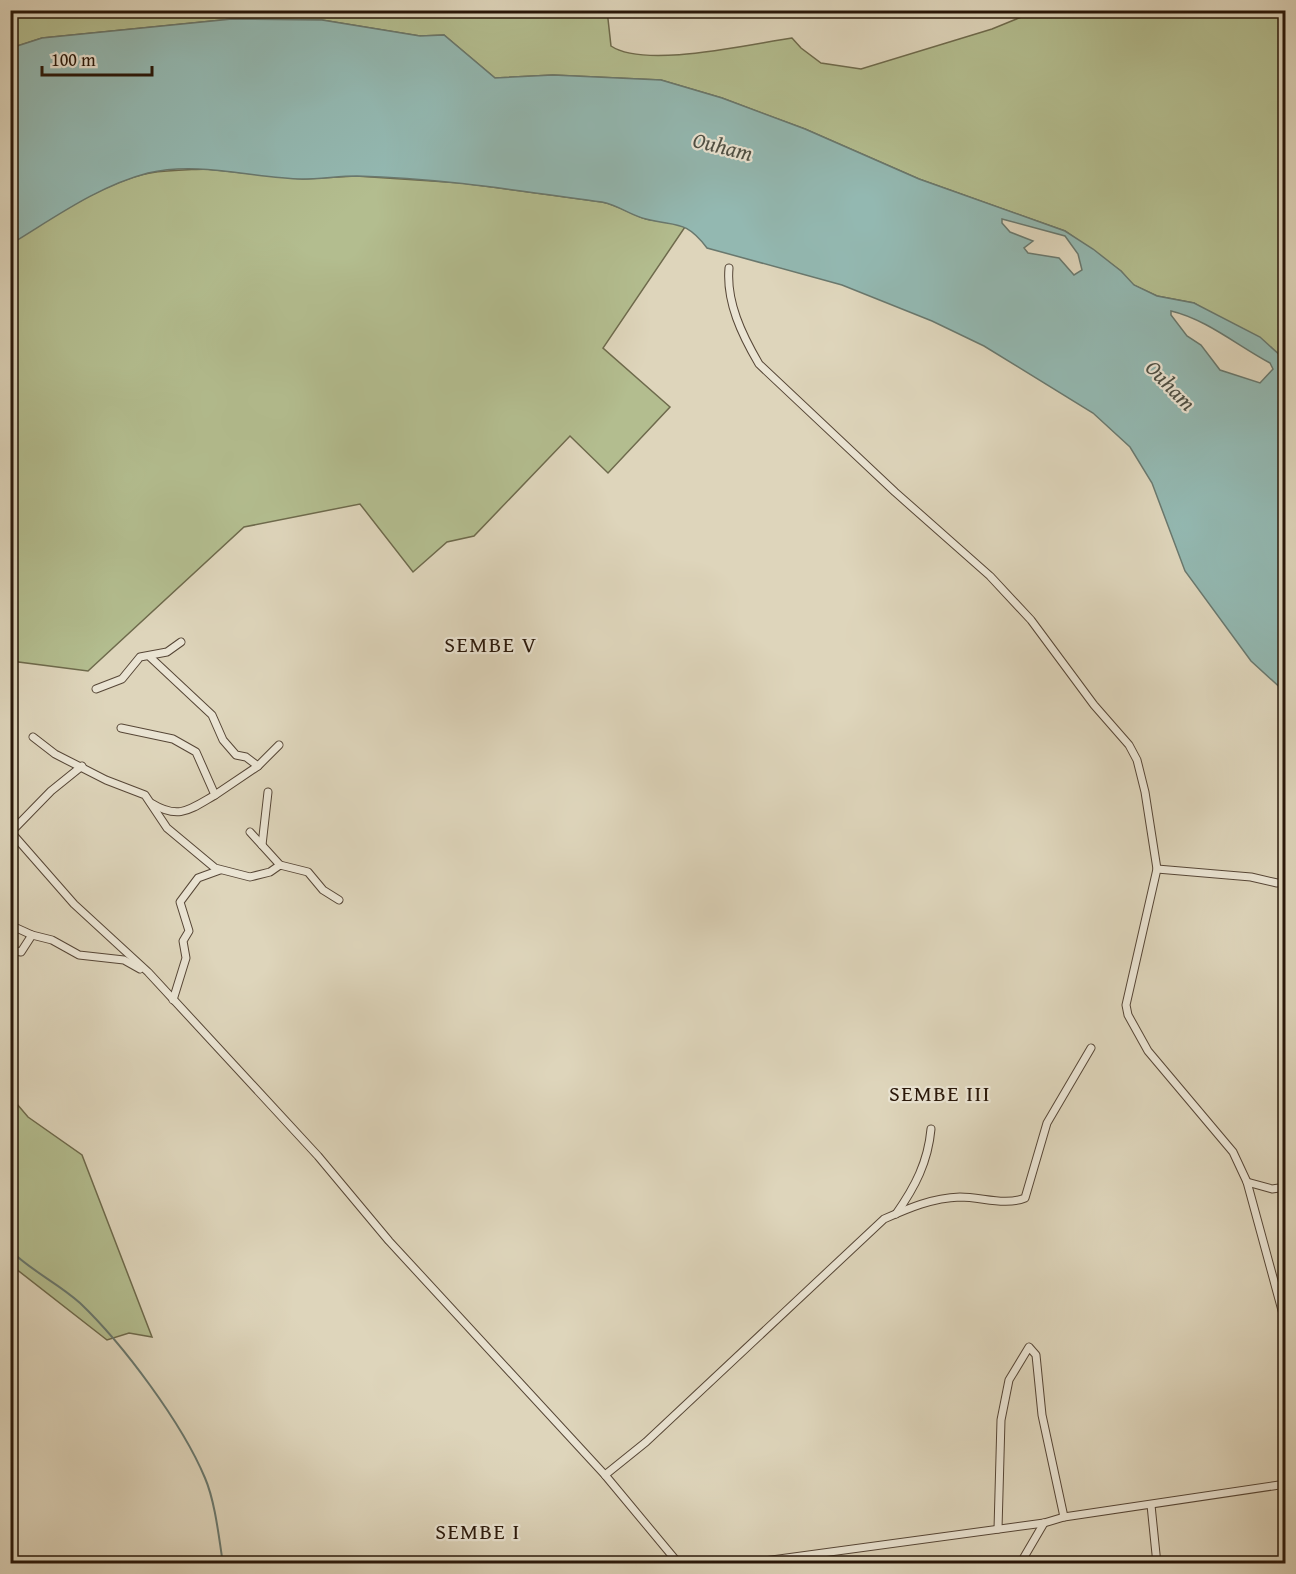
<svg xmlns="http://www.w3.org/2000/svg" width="1296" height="1574" font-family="'Gentium Book Plus',serif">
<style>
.green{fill:#b3bd8f;stroke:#6e6a4c;stroke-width:1.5}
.water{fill:#93b8b1;stroke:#69786e;stroke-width:1.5;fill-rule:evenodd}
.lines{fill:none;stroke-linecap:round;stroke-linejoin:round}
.stream{stroke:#69786e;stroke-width:2}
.street-casing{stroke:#564636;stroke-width:9}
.street{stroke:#eae4d3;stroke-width:7}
.labels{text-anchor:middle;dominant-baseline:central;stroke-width:4.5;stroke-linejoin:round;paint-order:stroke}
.water-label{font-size:22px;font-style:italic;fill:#4e4f44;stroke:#eae4d3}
.neighbourhood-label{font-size:22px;letter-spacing:1.5px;fill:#291709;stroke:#eae4d3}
</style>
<rect width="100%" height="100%" fill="#ded5bb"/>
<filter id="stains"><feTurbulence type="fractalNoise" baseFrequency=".00333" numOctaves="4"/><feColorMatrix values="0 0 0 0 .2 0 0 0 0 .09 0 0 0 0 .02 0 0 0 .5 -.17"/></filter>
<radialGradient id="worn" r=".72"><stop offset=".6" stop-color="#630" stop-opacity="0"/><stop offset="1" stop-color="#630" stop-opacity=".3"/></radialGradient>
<g class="green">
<path d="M607,10L611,46C645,69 750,44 792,38L801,48L821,63L861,69L992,29L1036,11H1285V364L1283,358L1194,303L1157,296L1133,285L1121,271L1065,231L919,179L805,129L722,98L661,80L553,75L495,78L444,35L420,36L322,20L232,19L42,38L11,48V11Z"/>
<path d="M206,169L303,179L356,176L462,183L602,202C617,205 628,212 643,218C656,223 672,219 685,227L603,348L670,407L608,473L570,436L474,536L447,542L413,572L360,504L244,527L88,671L11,661L10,244C48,219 107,181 150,173C168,170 187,170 206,169Z"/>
<path d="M11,1097L28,1117L82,1155L152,1337L129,1333L107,1340L11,1265Z"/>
</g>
<path class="water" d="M232,19L322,20L420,36L444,35L495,78L553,75L661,80L722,98L805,129L919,179L1065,231L1093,249L1121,271L1134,285L1157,296L1194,303L1260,337L1283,358L1285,364V692L1251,661L1185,571L1152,483L1130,447L1093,413L984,346L932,321L842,285L707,248C685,219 676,227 646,219C630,215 620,206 602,202C521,191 439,178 357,176C339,176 321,179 302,179C252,178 199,161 148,173C98,186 54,218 11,244V48L42,38ZM1002,219L1065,236L1078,254L1082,270L1074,275L1059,258L1028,253L1024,248L1033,241L1010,232L1002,223ZM1171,311C1206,319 1238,346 1270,363L1273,369L1260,383L1220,370L1201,345L1187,336L1171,315Z"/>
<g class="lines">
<path class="stream" d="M10,1250C31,1271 58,1283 80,1303C123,1344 182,1423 205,1478C215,1501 219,1538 223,1564"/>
<defs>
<g id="street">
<path d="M729,268C726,302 742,335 759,364L895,492L990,576L1031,620L1094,705L1129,745L1137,760L1145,792L1157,869L1126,1005L1128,1015L1148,1051L1233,1152L1247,1182L1286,1325"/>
<path d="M150,657L212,715L223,740L236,755L246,757L258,766"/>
<path d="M96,689L122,679L140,657L167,652L181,642"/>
<path d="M121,728L173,739L196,752L215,795C189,810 179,820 151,803"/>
<path d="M33,737L55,754L106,780L145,795L167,828L215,868L250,877L270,872L280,865L308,872L323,890L339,900"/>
<path d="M215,795L258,766L279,745"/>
<path d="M10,831L74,904L148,972L318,1156L389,1241L605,1475L679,1564"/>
<path d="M11,832L51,791L82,766"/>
<path d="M250,832L280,865"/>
<path d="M262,845L268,792"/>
<path d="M1157,869L1251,877L1277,883"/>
<path d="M10,925L32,935L52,940L79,955L124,960L140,969"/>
<path d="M10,950L21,952L32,935"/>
<path d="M173,1000L186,958L183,941L189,931L180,902L198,878L220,870"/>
<path d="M1247,1182L1272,1189L1286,1187"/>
<path d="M896,1214C915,1187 928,1162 931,1129"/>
<path d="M605,1475L646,1442L884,1219C909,1208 932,1198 960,1197C982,1197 1005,1206 1025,1198L1047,1123L1091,1048"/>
<path d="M1151,1505L1157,1564"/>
<path d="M998,1529L1001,1420L1009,1380L1029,1347L1036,1355L1042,1415L1064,1517"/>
<path d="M742,1564L1044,1523L1064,1517L1286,1484"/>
<path d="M1020,1564L1044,1523"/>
</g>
</defs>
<use href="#street" class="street-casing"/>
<use href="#street" class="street"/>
</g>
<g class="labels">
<g class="water-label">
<text transform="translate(723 146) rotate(14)">Ouham</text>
<text transform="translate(1171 385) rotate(46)">Ouham</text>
</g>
<g class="neighbourhood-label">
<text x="491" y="644">SEMBE V</text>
<text x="940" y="1093">SEMBE III</text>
<text x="478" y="1531">SEMBE I</text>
</g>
</g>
<rect width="1296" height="1574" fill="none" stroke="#ded5bb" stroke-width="36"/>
<rect x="12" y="12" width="1272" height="1550" fill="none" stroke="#291709" stroke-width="3"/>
<rect x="18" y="18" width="1260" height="1538" fill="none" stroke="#291709" stroke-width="1.5"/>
<path d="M42 66v9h110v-9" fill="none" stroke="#291709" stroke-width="3"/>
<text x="51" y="66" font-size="18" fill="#291709" stroke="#eae4d3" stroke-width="4.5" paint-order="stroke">100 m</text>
<rect width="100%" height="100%" filter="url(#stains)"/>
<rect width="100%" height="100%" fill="url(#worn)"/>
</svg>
